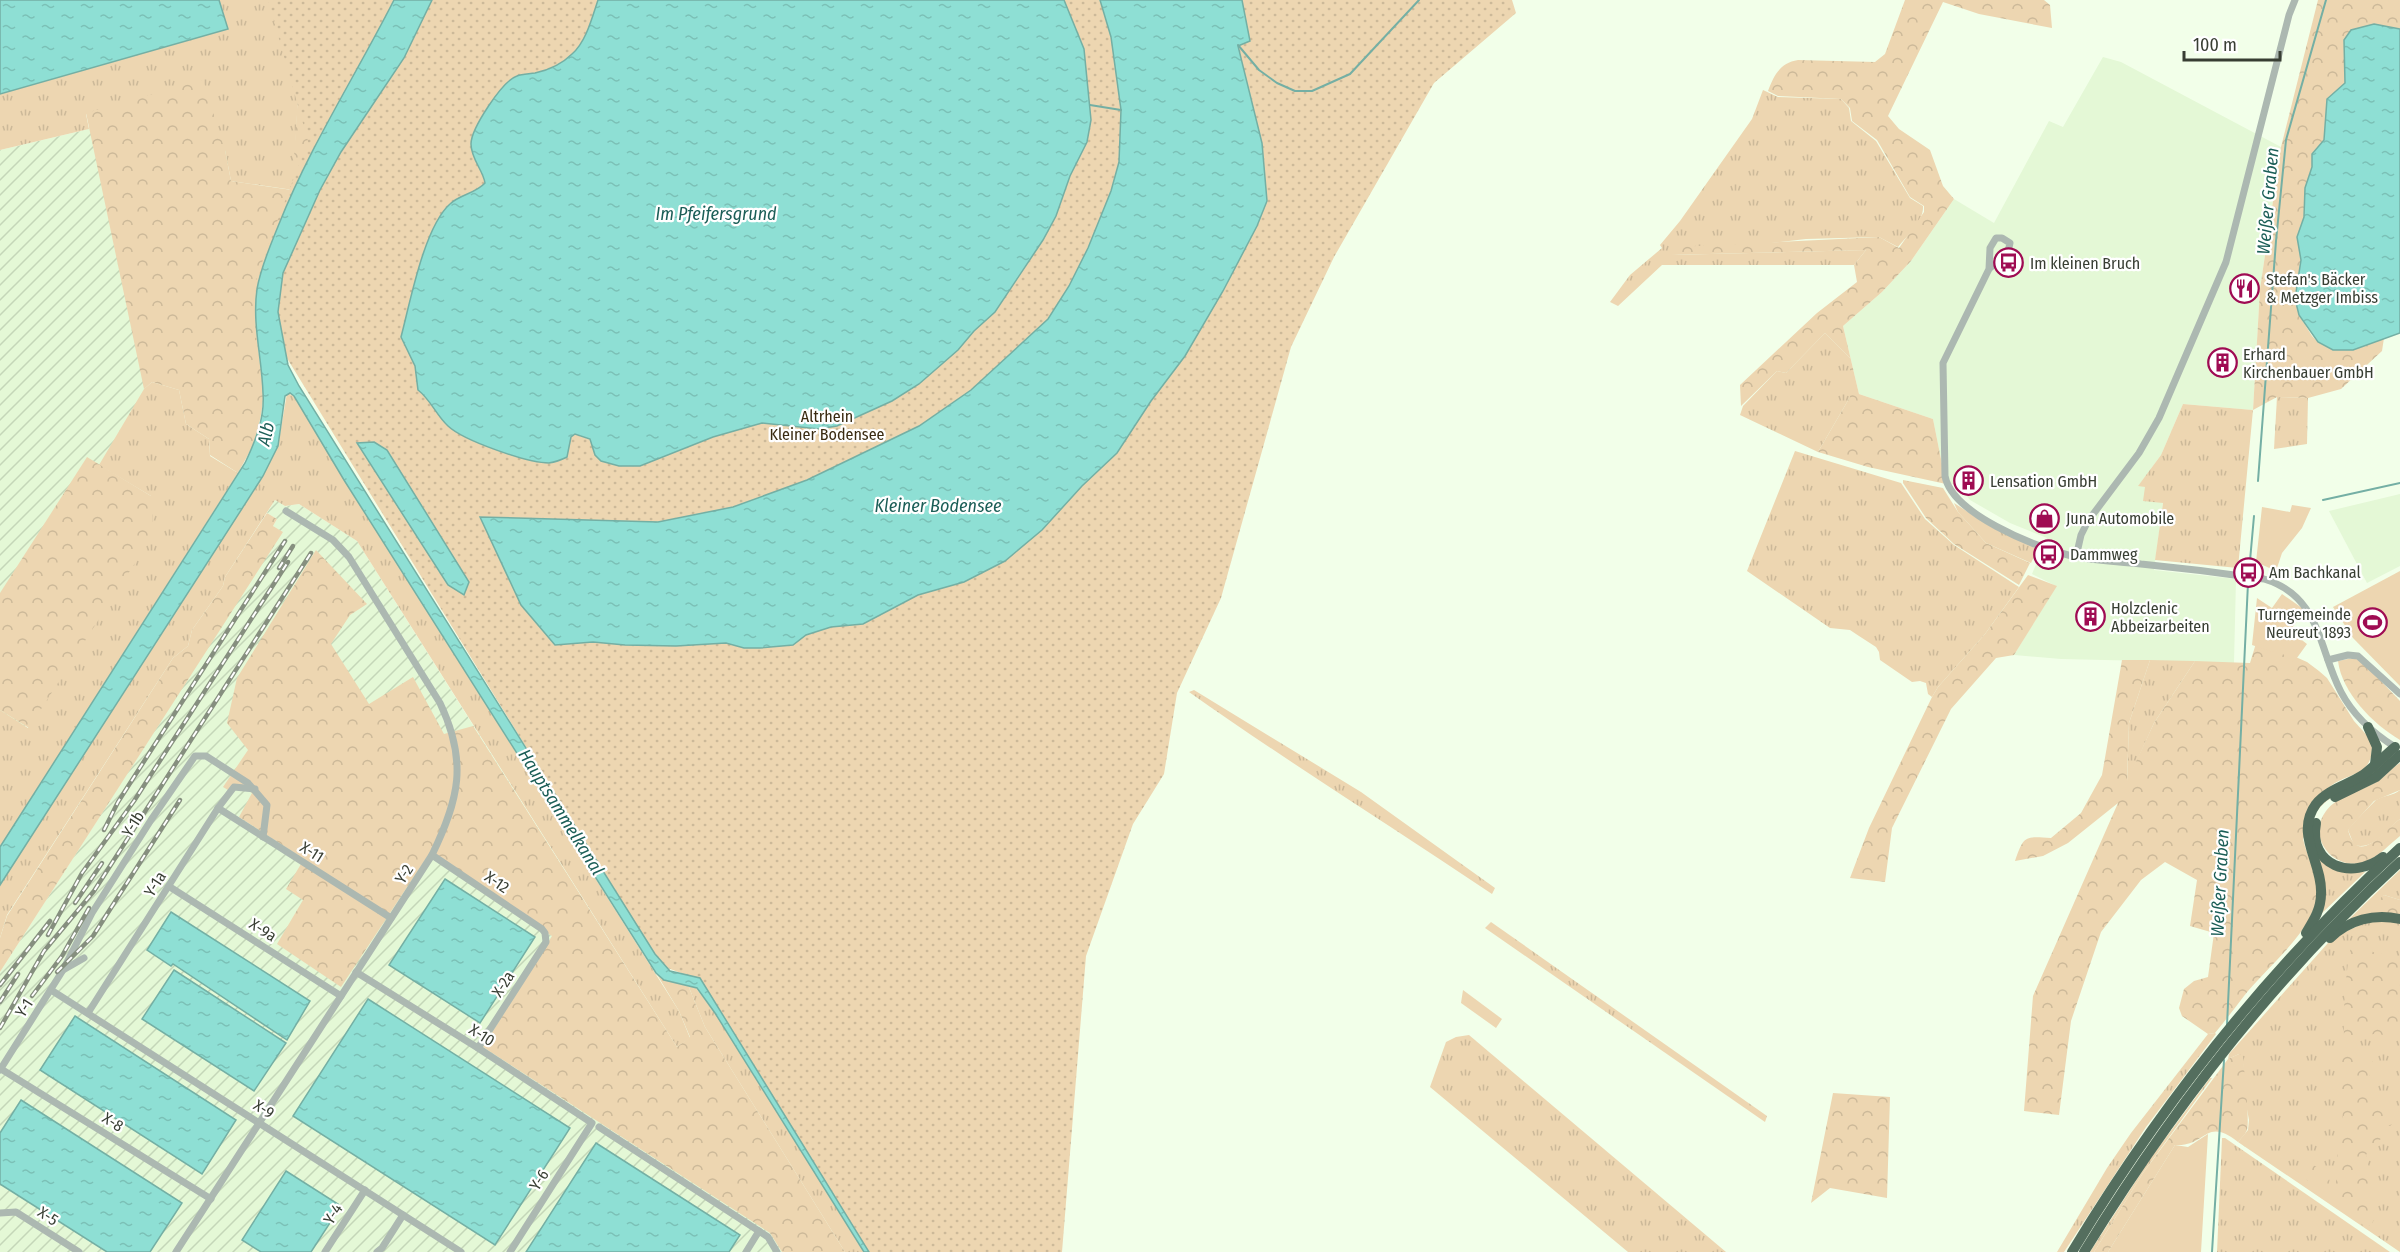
<svg xmlns="http://www.w3.org/2000/svg" width="2400" height="1252" font-family="'Fira Sans Condensed',sans-serif">
<style>
.built{fill:#e4f8d6}
.industrial{fill:url(#industrial-furrows)}
.grass{fill:url(#grass-tufts)}
.forest{fill:url(#forest-crowns)}
.park{fill:url(#park-dots)}
.garden{fill:#edd6b1}
.water{fill:url(#water-ripples);stroke:#74afa4;stroke-width:1.5}
.lines{fill:none;stroke-linecap:round;stroke-linejoin:round}
.stream{stroke:#74afa4;stroke-width:2}
.minor{stroke:#acb8b1;stroke-width:7}
.highway{stroke:#546e5e;stroke-width:10}
.rail-casing{stroke:#868f7f;stroke-width:4.5}
.rail{stroke:#fff;stroke-width:2;stroke-dasharray:7;stroke-linecap:butt}
.labels{text-anchor:middle;dominant-baseline:central;stroke-width:4.5;stroke-linejoin:round;paint-order:stroke}
.poi-label{font-size:16px;fill:#383e33;stroke:#fff;text-anchor:start}
.park-label{font-size:16px;fill:#3a2b12;stroke:#fff}
.street-label{font-size:16px;fill:#383e33;stroke:#fff}
.water-label{font-size:18px;font-style:italic;fill:#1b5e57;stroke:#fff}
</style>
<defs>
<pattern id="industrial-furrows" width="10" height="10" patternUnits="userSpaceOnUse" patternTransform="scale(1.5)"><rect width="10" height="10" fill="#e4f8d6"/><path d="M-1 1l2-2M0 10L10 0M9 11l2-2" fill="none" stroke="#c4d6b8"/></pattern>
<pattern id="grass-tufts" width="24" height="20" patternUnits="userSpaceOnUse" patternTransform="scale(1.5)"><rect width="24" height="20" fill="#edd6b1"/><path d="M3 7l-1-3M5 7V3M7 7l1-3M15 17l-1-3M17 17v-4M19 17l1-3" fill="none" stroke="#ccb999"/></pattern>
<pattern id="forest-crowns" width="20" height="18" patternUnits="userSpaceOnUse" patternTransform="scale(1.5)"><rect width="20" height="18" fill="#edd6b1"/><path d="M2 6a3 3 0 1 1 6 0M12 15a3 3 0 1 1 6 0" fill="none" stroke="#ccb999"/></pattern>
<pattern id="park-dots" width="8" height="8" patternUnits="userSpaceOnUse" patternTransform="scale(1.5)"><rect width="8" height="8" fill="#edd6b1"/><path d="M2 2h.1M6 6h.1" fill="none" stroke="#ccb999" stroke-width="1.8" stroke-linecap="round"/></pattern>
<pattern id="water-ripples" width="26" height="14" patternUnits="userSpaceOnUse" patternTransform="scale(1.5)"><rect width="26" height="14" fill="#8edfd4"/><path d="M2 4q2-2 4 0t4 0M15 11q2-2 4 0t4 0" fill="none" stroke="#7bc0b6"/></pattern>
</defs>
<rect width="100%" height="100%" fill="#f2ffe9"/>
<g class="built">
<path d="M2103,57L2121,62L2281,147L2260,289L2253,410L2183,404L2161,455L2139,485L2145,487L2163,502L2154,570L2236,579L2234,663L2061,659L2014,655L2056,586L2032,574L2047,538L2010,523L1970,500L1957,484H1946L1933,419L1859,394L1843,326L1882,292L1911,261L1954,199L1994,223L2049,121L2063,127Z"/>
<path d="M2400,494V566L2367,583L2329,511Z"/>
</g>
<g class="industrial">
<path d="M266,58L0,794V150L85,130Z"/>
<path d="M275,500L285,506L299,504L357,541L805,1252H0V972L282,532L273,526L277,519L267,513Z"/>
</g>
<g class="grass">
<path d="M219,0H276L299,77L293,190L231,181L225,150L86,114L89,129L0,150V94L227,29Z"/>
<path d="M1763,90L1778,97L1841,99L1849,108L1851,121L1876,141L1910,198L1923,206C1924,221 1907,236 1898,247L1879,237L1806,239L1670,255L1866,250L1854,265H1662L1618,306L1610,302L1630,275L1662,248L1660,245L1680,221L1752,119Z"/>
<path d="M1825,333L1850,358V397L1818,452L1740,415L1743,406L1777,371L1786,373Z"/>
<path d="M152,382L179,390L186,424L209,439L210,456L238,473L0,847V710L28,728L151,496L99,465L144,389Z"/>
<path d="M287,393L294,396L344,480L679,1011L690,1038L677,1047L357,541L299,504L285,506L275,500L225,577L223,586L192,630L188,646L173,658L7,915L0,938V885L263,476L278,446Z"/>
<path d="M2277,397L2308,398L2307,444L2274,449Z"/>
<path d="M2183,404L2253,410L2238,568L2155,560L2163,503L2143,501L2145,487L2138,486L2161,455Z"/>
<path d="M1795,451L1901,483L1925,519L1954,545L2019,587L1985,634L1938,687L1932,697L1928,694L1926,683L1920,681L1912,682L1880,660L1879,652L1876,647L1859,636L1850,630L1830,628L1747,571Z"/>
<path d="M1954,503L1993,528L2034,546L2037,550L2031,563L1986,543L1958,512Z"/>
<path d="M2150,660L2195,661L2154,723L2127,783L2129,723Z"/>
<path d="M1194,690L1361,792L1495,888L1492,894C1391,826 1288,762 1189,692Z"/>
<path d="M2392,756C2371,789 2297,792 2314,844C2322,872 2343,870 2365,872L2320,915C2324,903 2325,890 2323,878C2316,845 2295,823 2330,795C2339,789 2350,786 2359,781C2371,774 2380,760 2392,756Z"/>
<path d="M2400,790V819C2386,829 2374,851 2354,845L2348,830C2351,825 2373,803 2376,800C2384,795 2393,796 2400,790Z"/>
<path d="M2400,870V900L2384,895L2373,913L2345,923Z"/>
<path d="M2371,920L2400,922V1252L2238,1142L2248,1130L2249,1120L2246,1104L2243,1063L2239,1054L2228,1059L2229,1054L2328,943L2336,936Z"/>
<path d="M1491,922L1767,1116L1765,1122L1485,928Z"/>
<path d="M688,985L696,988L715,1013L864,1252H845L705,1027Z"/>
<path d="M1463,990L1502,1019L1496,1028L1461,1003Z"/>
<path d="M2215,1033L2216,1034L2146,1127L2064,1252H2057L2107,1168L2131,1133L2208,1034Z"/>
<path d="M1469,1035L1726,1252H1628L1430,1087L1446,1042L1456,1037Z"/>
<path d="M2210,1078H2212L2143,1173L2094,1252H2090L2150,1159Z"/>
<path d="M2222,1138H2225L2390,1252H2217Z"/>
</g>
<g class="forest">
<path d="M394,0L256,331L264,395L261,415L255,442L238,473L210,455L209,439L186,424L179,390L152,382L144,389L86,113L203,80L225,150L231,181L292,190L299,77Z"/>
<path d="M1905,0H2044L2050,5L2052,28L1979,14L1943,2L1888,116L1899,129L1930,150L1943,186L1954,199L1911,261L1882,292L1843,326L1859,394L1933,419L1946,484L1868,467L1818,452L1850,397V358L1825,333L1786,373L1777,371L1741,406L1740,385L1817,313L1857,282L1854,265L1866,250L1669,255L1676,247L1879,237L1899,248L1924,212V206L1910,197L1877,140L1852,121L1850,108L1841,99L1778,96L1768,91C1774,75 1780,63 1798,60L1875,62L1885,54Z"/>
<path d="M2318,0H2400V29L2369,25L2344,40L2345,83L2327,99L2324,140L2312,154V167L2304,198V217L2297,237L2301,260L2295,299L2299,315L2312,336L2318,342L2333,350H2353L2384,338L2382,351L2341,389L2308,398L2277,397L2253,410L2260,289L2281,147Z"/>
<path d="M87,457L151,496L153,535L29,728L0,710V593Z"/>
<path d="M1903,480L1943,488L1958,512L1986,543L2030,563L2019,585L1954,544L1926,518L1903,483Z"/>
<path d="M267,513L277,519L273,526L283,532L0,972V938L7,916L173,658L188,646L192,630L223,586L225,577Z"/>
<path d="M316,550L367,604L350,615L331,644L369,704L413,677L444,734L473,726L677,1047L690,1037L679,1011L656,973L664,980L688,985L705,1027L845,1252H782L770,1233L483,1047L552,936L429,854L341,987L277,944L303,900L286,889L304,859L239,817L252,793L237,784L228,790L223,787L248,750L227,723L237,678Z"/>
<path d="M2028,575L2057,586L2014,655L1996,658L1951,709L1892,828L1885,882L1850,878L1869,828L1932,697L1938,687L1985,634Z"/>
<path d="M2257,640L2307,662L2319,671L2327,678L2354,721L2372,741C2374,779 2350,770 2328,788C2319,795 2309,828 2303,839C2307,857 2318,874 2317,893C2316,930 2265,968 2244,996C2234,1009 2225,1021 2215,1033L2208,1034L2182,1016L2179,1008L2184,989L2194,981L2208,977L2214,933L2190,926L2197,880L2165,862L2141,880L2101,932L2071,1021L2059,1115L2024,1111L2033,996L2118,803L2068,843L2043,856L2015,861C2024,836 2024,836 2051,838L2081,813L2102,775L2122,660H2150L2129,723L2127,781L2154,723L2195,661L2250,663Z"/>
<path d="M2353,658L2361,660L2400,701V740C2373,724 2342,693 2338,661Z"/>
<path d="M2400,763V790L2374,801L2348,830C2358,868 2384,830 2400,819V836C2390,844 2379,856 2367,861C2336,874 2305,838 2326,811C2338,795 2362,791 2378,781C2386,776 2391,768 2400,763Z"/>
<path d="M2384,895L2400,900V917L2373,913L2371,911L2374,904Z"/>
<path d="M2357,933L2367,934L2373,952L2390,956L2398,963L2400,999L2396,1002L2395,1006L2400,1014V1035L2394,1039L2377,1033L2348,1041L2344,1035C2343,1017 2346,943 2357,933Z"/>
<path d="M2347,1049C2359,1049 2368,1055 2375,1065L2364,1086L2366,1094L2394,1112L2395,1121L2390,1126H2374V1130L2382,1136L2377,1146L2370,1148L2366,1155L2373,1186L2370,1202L2374,1220L2371,1225L2366,1227L2342,1211L2298,1172L2305,1163H2311L2328,1175L2331,1186L2336,1183L2337,1157L2343,1124L2340,1065L2341,1055Z"/>
<path d="M2239,1054L2243,1057C2244,1069 2250,1123 2247,1130C2245,1135 2241,1138 2238,1142C2205,1116 2207,1147 2175,1145L2108,1252H2094L2143,1173L2228,1059Z"/>
<path d="M1833,1093L1890,1097L1887,1198L1830,1188L1811,1203Z"/>
</g>
<path class="park" d="M268,0H1512L1516,13L1434,83L1334,257L1291,347L1221,598L1177,693L1164,774L1133,824L1086,956L1062,1252H869L699,980L660,965L277,342L255,345L256,277L308,141Z"/>
<g class="garden">
<path d="M2292,505L2311,508L2302,528L2282,553L2276,571L2256,562L2262,507L2290,512Z"/>
<path d="M2400,571V686L2353,638L2333,607Z"/>
<path d="M2282,594L2305,610L2290,631L2307,644L2294,662L2276,649L2273,652L2252,645L2257,598L2272,608Z"/>
<path d="M2208,1134L2201,1252H2108L2175,1145L2188,1147Z"/>
</g>
<g class="water">
<path d="M0,0H219L228,29L0,94Z"/>
<path d="M394,0H432L404,58L341,152L320,190L283,273L278,312L288,365L299,386L655,954L670,971L700,978L869,1252H864L715,1013L697,988L664,980L656,973L344,480L294,396L290,393L285,396L278,446L263,476L0,885V847L245,463C255,442 265,418 263,393C262,358 252,324 257,289C261,266 271,244 279,224C310,146 356,75 394,0Z"/>
<path d="M598,0H1064L1084,49L1091,120L1087,142L1070,176L1056,216L1043,240L995,312L974,331L958,350L919,384L892,401L837,426L819,429L762,423L713,437L640,466H619L601,461L595,455L590,439L575,434L571,437L567,457C561,460 556,462 549,463C528,463 464,441 448,426C436,415 431,400 418,390L415,366L401,337C410,303 424,227 450,204C460,194 475,194 485,183C483,170 471,159 471,144C471,129 502,81 517,76C522,74 529,74 535,73C549,70 562,64 572,54C586,42 592,18 598,0Z"/>
<path d="M1100,0H1242L1250,41L1238,46L1262,143L1267,201L1257,226L1223,291L1185,356L1151,401L1117,453L1082,486L1042,530L1005,561L964,582L918,595L863,624L831,627L806,635L793,645L760,648H744L726,643L676,646L625,645L593,642L555,645L521,605L480,517L658,522L733,507L807,480L919,426L971,390L1048,319L1069,286L1088,248L1111,191L1119,162L1121,110L1111,37Z"/>
<path d="M2374,24L2400,29V333L2353,350H2333L2318,342L2299,315L2295,299L2301,260L2297,237L2304,217L2305,188L2312,167V154L2324,140L2327,99L2345,83L2344,40L2351,30Z"/>
<path d="M374,442L387,450L469,582L464,595L448,585L357,443Z"/>
<path d="M445,879L535,937L480,1023L389,965Z"/>
<path d="M171,912L310,1001L287,1040L173,964L171,966L147,950Z"/>
<path d="M174,970L286,1043L254,1091L142,1019Z"/>
<path d="M368,999L570,1128L495,1245L293,1116Z"/>
<path d="M75,1016L236,1120L202,1174L40,1070Z"/>
<path d="M21,1100L182,1203L150,1252H107L0,1184V1133Z"/>
<path d="M596,1143L740,1235L729,1252H526Z"/>
<path d="M286,1171L341,1206L311,1252H261L242,1240Z"/>
</g>
<g class="lines">
<g class="stream">
<path d="M1238,45L1259,70L1277,83L1295,91H1312L1350,74L1419,0"/>
<path d="M1090,105L1121,110"/>
<path d="M2258,481L2276,241L2286,140L2326,0"/>
<path d="M2323,500L2400,483"/>
<path d="M2227,1025L2248,583L2254,516"/>
<path d="M2212,1252L2224,1060"/>
</g>
<g class="minor">
<path d="M1989,269L1990,248L1996,238H2002L2010,243L2008,252L1989,269L1943,363L1945,476C1952,514 2034,546 2068,555C2092,561 2117,561 2141,564C2182,568 2223,573 2264,579C2321,596 2318,648 2341,692C2353,715 2373,733 2395,747"/>
<path d="M2076,557L2081,535L2088,521L2139,453L2159,418L2226,262L2289,15L2295,0"/>
<path d="M2328,660L2348,655L2358,656L2400,694"/>
<path d="M218,808L391,918"/>
<path d="M432,855L542,929L545,933L546,942L478,1048"/>
<path d="M170,887L341,996"/>
<path d="M63,970L92,913L151,820L195,756H206L248,783L267,805L263,837"/>
<path d="M356,972L478,1048L592,1123L510,1252"/>
<path d="M51,990L461,1252"/>
<path d="M88,1013L218,808L234,787L255,789"/>
<path d="M1,1069L211,1199"/>
<path d="M0,1070L63,970L84,958"/>
<path d="M599,1127L768,1237L777,1252"/>
<path d="M0,1213L16,1212L79,1252"/>
<path d="M176,1252L432,855C459,799 468,762 440,703L349,557L333,540L286,511"/>
<path d="M325,1252L365,1190"/>
<path d="M377,1252L382,1248L403,1215"/>
<path d="M746,1252L759,1231"/>
</g>
<g class="highway">
<path d="M2368,727L2377,747L2375,764"/>
<path d="M2335,797L2376,777L2400,755"/>
<path d="M2316,823C2308,866 2352,881 2383,857"/>
<path d="M2306,933C2314,920 2321,909 2321,894C2323,863 2294,834 2316,804C2328,789 2348,785 2363,775C2374,767 2384,756 2395,747"/>
<path d="M2330,938C2349,920 2374,913 2400,919"/>
<path d="M2072,1252C2162,1103 2271,966 2400,848"/>
<path d="M2084,1252C2172,1109 2275,976 2400,862"/>
</g>
<defs>
<g id="rail">
<path d="M279,568L293,546"/>
<path d="M104,830L118,802L285,541"/>
<path d="M75,903L102,863"/>
<path d="M48,935L82,873L134,801L288,562"/>
<path d="M57,972L93,936L180,800"/>
<path d="M0,985L50,921"/>
<path d="M32,996L62,956L89,908"/>
<path d="M0,1002L18,974"/>
<path d="M0,1028L44,951L94,891L311,553"/>
</g>
</defs>
<use href="#rail" class="rail-casing"/>
<use href="#rail" class="rail"/>
</g>
<defs>
<symbol id="bus-ring" viewBox="-11 -11 22 22"><circle r="9.5" fill="#fff" stroke="#9f0b53" stroke-width="1.5"/><path d="M-5-6H5V4H4V6H2V4H-2V6H-4V4H-5ZM-3.5-4V0h7V-4ZM-3.5 1.2v1.5H-2V1.2ZM2 1.2v1.5H3.5V1.2Z" fill="#9f0b53"/></symbol>
<symbol id="restaurant-ring" viewBox="-11 -11 22 22"><circle r="9.5" fill="#fff" stroke="#9f0b53" stroke-width="1.5"/><path d="M-5-6h1v4h1v-4h1v4h1v-4h1v5L-1.5 .5V6h-2V.5L-5-1ZM5-6V6H3V1.5H1.5Q1.5-4 5-6Z" fill="#9f0b53"/></symbol>
<symbol id="building-ring" viewBox="-11 -11 22 22"><circle r="9.5" fill="#fff" stroke="#9f0b53" stroke-width="1.5"/><path d="M-4-6H4V6H1V3H-1V6H-4ZM-2.5-4.3h1.7v1.8h-1.7ZM.8-4.3h1.7v1.8H.8ZM-2.5-1h1.7V.8h-1.7ZM.8-1h1.7V.8H.8Z" fill="#9f0b53"/></symbol>
<symbol id="shop-ring" viewBox="-11 -11 22 22"><circle r="9.5" fill="#fff" stroke="#9f0b53" stroke-width="1.5"/><path d="M-5-2.5h2.3a2.7 3.5 0 0 1 5.4 0H5L5.5 6h-11ZM-1.5-2.5h3a1.5 2.3 0 0 0-3 0Z" fill="#9f0b53"/></symbol>
<symbol id="stadium-ring" viewBox="-11 -11 22 22"><circle r="9.5" fill="#fff" stroke="#9f0b53" stroke-width="1.5"/><path d="M0-5a6.5 5 0 1 0 0 10a6.5 5 0 1 0 0-10ZM-3.5-1.8h7v3.6h-7Z" fill="#9f0b53"/></symbol>
</defs>
<g fill-rule="evenodd">
<use href="#bus-ring" x="1992" y="246" width="33" height="33"/>
<use href="#restaurant-ring" x="2228" y="272" width="33" height="33"/>
<use href="#building-ring" x="2206" y="346" width="33" height="33"/>
<use href="#building-ring" x="1952" y="464" width="33" height="33"/>
<use href="#shop-ring" x="2028" y="502" width="33" height="33"/>
<use href="#bus-ring" x="2032" y="538" width="33" height="33"/>
<use href="#bus-ring" x="2232" y="556" width="33" height="33"/>
<use href="#building-ring" x="2074" y="600" width="33" height="33"/>
<use href="#stadium-ring" x="2356" y="606" width="33" height="33"/>
</g>
<g class="labels">
<g class="poi-label">
<text x="2030" y="263">Im kleinen Bruch</text>
<text x="2266" y="279">Stefan's Bäcker<tspan x="2266" dy="18">&amp; Metzger Imbiss</tspan></text>
<text x="2243" y="354">Erhard<tspan x="2243" dy="18">Kirchenbauer GmbH</tspan></text>
<text x="1990" y="481">Lensation GmbH</text>
<text x="2066" y="518">Juna Automobile</text>
<text x="2070" y="554">Dammweg</text>
<text x="2269" y="572">Am Bachkanal</text>
<text x="2111" y="608">Holzclenic<tspan x="2111" dy="18">Abbeizarbeiten</tspan></text>
<text x="2351" y="614" text-anchor="end">Turngemeinde<tspan x="2351" dy="18">Neureut 1893</tspan></text>
</g>
<g class="park-label">
<text x="827" y="416">Altrhein<tspan x="827" dy="18">Kleiner Bodensee</tspan></text>
</g>
<g class="street-label">
<text transform="translate(133 824) rotate(-58)">Y-1b</text>
<text transform="translate(312 852) rotate(32)">X-11</text>
<text transform="translate(404 874) rotate(-57)">Y-2</text>
<text transform="translate(497 882) rotate(34)">X-12</text>
<text transform="translate(155 884) rotate(-58)">Y-1a</text>
<text transform="translate(263 930) rotate(32)">X-9a</text>
<text transform="translate(503 984) rotate(-57)">X-2a</text>
<text transform="translate(24 1008) rotate(-58)">Y-1</text>
<text transform="translate(482 1035) rotate(32)">X-10</text>
<text transform="translate(264 1109) rotate(32)">X-9</text>
<text transform="translate(113 1122) rotate(32)">X-8</text>
<text transform="translate(539 1180) rotate(-57)">Y-6</text>
<text transform="translate(333 1214) rotate(-57)">Y-4</text>
<text transform="translate(48 1216) rotate(33)">X-5</text>
</g>
<g class="water-label">
<text transform="translate(2268 201) rotate(-85)">Weißer Graben</text>
<text x="716" y="214">Im Pfeifersgrund</text>
<text transform="translate(266 434) rotate(-77)">Alb</text>
<text x="938" y="506">Kleiner Bodensee</text>
<text transform="translate(561 812) rotate(58)">Hauptsammelkanal</text>
<text transform="translate(2220 883) rotate(-87)">Weißer Graben</text>
</g>
</g>
<path d="M2184 51v9h96v-9" fill="none" stroke="#383e33" stroke-width="3"/>
<text x="2193" y="51" font-size="18" fill="#383e33" stroke="#ffffff" stroke-width="4.5" paint-order="stroke">100 m</text>
</svg>
